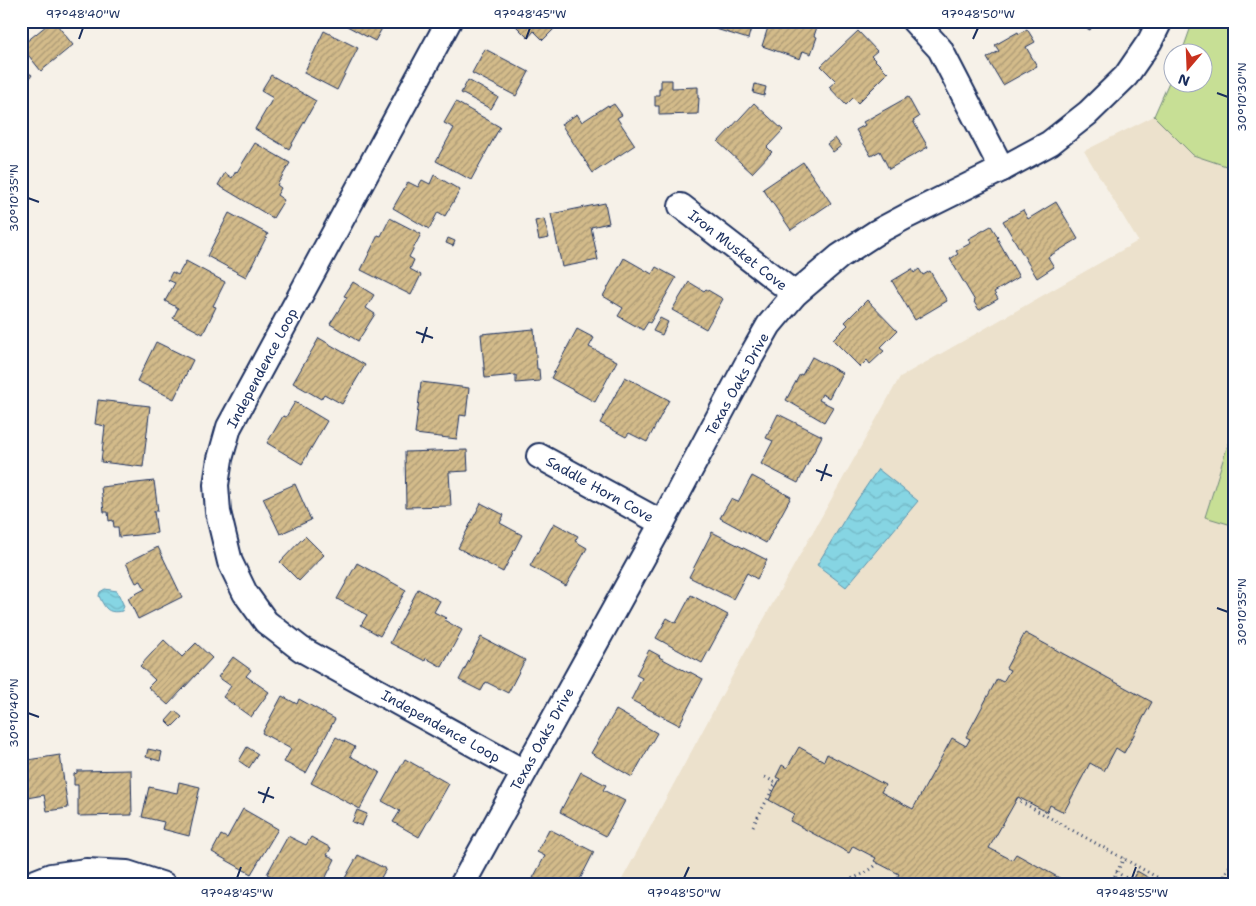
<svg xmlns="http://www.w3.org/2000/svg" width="1256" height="906" font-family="'Shantell Sans',sans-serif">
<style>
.built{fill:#ece1cc}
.green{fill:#c7df95;stroke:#71877a}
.water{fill:url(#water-waves);stroke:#5b93ae}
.building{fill:url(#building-hatch);stroke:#1b2f5e}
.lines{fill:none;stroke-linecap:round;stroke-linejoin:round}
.minor-casing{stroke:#1b2f5e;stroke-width:28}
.path{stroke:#1b2f5e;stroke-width:3;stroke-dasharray:1 4;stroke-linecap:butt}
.minor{stroke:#fff;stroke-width:24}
.ticks{fill:none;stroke:#1b2f5e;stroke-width:2}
.labels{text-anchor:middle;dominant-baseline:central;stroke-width:4;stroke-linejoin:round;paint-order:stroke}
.street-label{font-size:14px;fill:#1b2f5e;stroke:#fff}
.neatline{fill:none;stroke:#1b2f5e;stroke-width:2}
.ticks-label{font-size:12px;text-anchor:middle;fill:#1b2f5e}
</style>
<defs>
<pattern id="water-waves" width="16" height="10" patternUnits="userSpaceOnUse" patternTransform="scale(1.25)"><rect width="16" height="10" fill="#86d5e3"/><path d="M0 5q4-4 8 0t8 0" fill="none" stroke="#73b7c5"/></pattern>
<pattern id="building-hatch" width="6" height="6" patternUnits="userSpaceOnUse" patternTransform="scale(1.25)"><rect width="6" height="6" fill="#d3bb8a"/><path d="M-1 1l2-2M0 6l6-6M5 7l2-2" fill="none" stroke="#aa9874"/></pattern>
</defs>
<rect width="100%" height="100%" fill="#f6f1e8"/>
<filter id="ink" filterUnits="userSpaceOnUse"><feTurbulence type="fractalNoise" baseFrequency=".02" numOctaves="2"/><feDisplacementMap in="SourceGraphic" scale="10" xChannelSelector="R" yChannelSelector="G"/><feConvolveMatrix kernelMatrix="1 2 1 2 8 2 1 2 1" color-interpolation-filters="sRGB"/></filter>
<g filter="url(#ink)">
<path class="built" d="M1154,116L1193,155L1235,169V422L1205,516L1235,526V885H619L742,658L900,377L1138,241L1084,151Z"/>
<g class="green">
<path d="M1193,21H1235V169L1193,155L1154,116L1173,73L1174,82H1204V52H1182Z"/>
<path d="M1235,422V526L1205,517Z"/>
</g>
<g class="water">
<path d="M878,469L918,501L846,587L817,565L849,512Z"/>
<path d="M105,589L117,591L124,606L122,611C107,614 105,608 99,596L100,592Z"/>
</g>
<g class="building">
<path d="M52,21H54L73,45L41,71L21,46Z"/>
<path d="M349,21H386L375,41L347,26L349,22Z"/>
<path d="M511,21H556L559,24L543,40L534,31L528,38Z"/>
<path d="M701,21H753L748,39L700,24Z"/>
<path d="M770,21H819L814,36L817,37L811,54L803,51L800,59L762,46Z"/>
<path d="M1073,21H1095L1090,30Z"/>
<path d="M1027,29L1035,42L1026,47L1037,66L1003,85L987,58L999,51L995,45L1018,32L1019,34Z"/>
<path d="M324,31L358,48L337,90L304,73Z"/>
<path d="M858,31L877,51L871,56L888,73L858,103L853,98L846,105L829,87L836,81L821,66Z"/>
<path d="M485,49L529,72L516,96L472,73Z"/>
<path d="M21,68L32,75L25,85L21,83Z"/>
<path d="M271,75L316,101L289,149L255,129L273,98L261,91Z"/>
<path d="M468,80L498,97L491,109L461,93Z"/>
<path d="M661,80H672V88L698,87V98H699L698,114L659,115V106H655V95H659V88H661Z"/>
<path d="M755,84L766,87L764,96L753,93Z"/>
<path d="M908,97L919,117L913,121L928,147L889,169L880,151L871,156L856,130L865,125L863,122Z"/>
<path d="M456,102L500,127L471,180L436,161L454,128L444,123Z"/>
<path d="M754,103L783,130L767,147L772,152L752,173L718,142Z"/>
<path d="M614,104L622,115L617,118L635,145L593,173L561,124L577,114L582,122L608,105L609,107Z"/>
<path d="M835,138L841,146L833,152L827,144Z"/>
<path d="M255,143L290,163L277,185L281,188L277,195L284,200L273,218L218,185L225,173L232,178L236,171L237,172Z"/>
<path d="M803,162L831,203L791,230L763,189Z"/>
<path d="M434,175L460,190L445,216L438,212L429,229L393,208L408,182L418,187L422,180L430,184Z"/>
<path d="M1056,202L1078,239L1048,257L1054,267L1037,278L1003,221L1023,210L1028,219Z"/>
<path d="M605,203L609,223L591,227L598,260L562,267L551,214Z"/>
<path d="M229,213L268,234L246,277L207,256Z"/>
<path d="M390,218L421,234L409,257L414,260L410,269L421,275L411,295L361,270L378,235L381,236Z"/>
<path d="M544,219L549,238L539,240L535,221Z"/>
<path d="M991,226L998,237L997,238L1019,277L994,292L998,299L979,310L974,302L975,301L950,259L958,254L956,251L971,243L968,239Z"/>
<path d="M448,238L455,241L453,246L446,243Z"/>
<path d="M624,258L652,274L656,267L676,278L650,323L648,322L643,330L618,316L623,308L603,296Z"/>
<path d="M186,261L225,282L213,306L216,307L203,334L173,318L178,308L165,301L175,283L168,280L172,272L178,275Z"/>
<path d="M912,269L914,273L919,269L923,275L930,271L947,301L915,320L892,281Z"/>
<path d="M353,282L374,295L366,308L375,314L358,341L330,324L347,297L344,296Z"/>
<path d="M689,282L704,291L706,289L723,299L706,329L672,310Z"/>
<path d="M867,300L897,331L880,348L884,351L870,364L867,360L860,367L833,340L848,325L845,322Z"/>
<path d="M660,318L668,322L662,335L653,331Z"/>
<path d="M534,329L537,369H539L540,381L516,383V375L485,378L481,334Z"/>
<path d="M577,329L594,338L589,347L617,361L595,402L551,378Z"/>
<path d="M319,338L365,365L342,404L324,394L321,399L293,383Z"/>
<path d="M156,342L193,360L174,399L137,381Z"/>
<path d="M812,357L842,373L829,398L822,394L819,400L833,407L824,422L786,400L800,374L802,375Z"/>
<path d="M625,377L669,400L647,442L629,433L626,437L600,423Z"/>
<path d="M421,382L469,388L466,416L460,415L457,439L415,434Z"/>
<path d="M98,400L150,406L143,467L101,462L105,426L95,424Z"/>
<path d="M295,402L327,421L302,464L267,443L283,416L286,417Z"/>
<path d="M778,414L822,436L798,483L761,464L773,441L766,438Z"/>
<path d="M467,450L468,471L449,472L451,506L406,507L405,452Z"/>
<path d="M752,476L791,497L766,543L720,518L731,499L738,502Z"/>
<path d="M154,481L158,511H154L157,533L119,537L118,527H114L113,520L109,521L108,512H104L101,487Z"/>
<path d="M295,484L311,520L280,534L263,498Z"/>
<path d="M481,503L504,515L500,523L522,535L503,572L458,548Z"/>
<path d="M554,523L578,536L575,541L587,548L566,586L530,566Z"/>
<path d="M712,532L767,560L757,579L747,573L733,599L689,577Z"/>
<path d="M305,536L324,555L299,581L280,562Z"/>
<path d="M158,547L182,597L138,619L128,598L145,589L141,581L136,583L126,563Z"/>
<path d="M357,563L406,590L380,636L361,625L367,615L337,599Z"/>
<path d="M418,589L440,601L434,612L446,618L444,620L462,630L442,667L426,658L425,661L390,643Z"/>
<path d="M691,595L728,615L702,663L656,638L667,618L676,623Z"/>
<path d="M1025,633L1152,702L1124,753L1116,748L1104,771L1090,763L1064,812L1050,805L1047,812L1018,797L989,848L1012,860L1016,854L1072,885H893L899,874L874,861L876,858L853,846L849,853L790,821L794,814L769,800L780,779L776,777L782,765L787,768L799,747L824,761L827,754L885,785L881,792L913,809L952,738L966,746L970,739L966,737L997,679L1003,682L1010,670L1006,668Z"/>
<path d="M481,637L525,660L508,693L486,682L481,691L459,680Z"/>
<path d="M164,640L182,657L196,643L212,658L168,705L148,687L155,680L140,666Z"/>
<path d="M649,650L660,656L659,657L689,673L690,672L703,679L679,725L631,700L642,678L636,675Z"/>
<path d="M233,657L251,670L246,676L269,692L251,717L223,697L231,686L218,677Z"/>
<path d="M282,696L297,704L299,699L335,719L306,773L284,762L291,749L262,733Z"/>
<path d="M616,710L657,733L632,777L591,753Z"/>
<path d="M175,711L182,717L172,727L166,721Z"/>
<path d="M336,737L355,747L350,756L380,772L360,809L311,783Z"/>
<path d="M247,747L258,754L249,768L239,761Z"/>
<path d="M148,749L162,752L160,761L146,757Z"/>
<path d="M60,755L68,808L47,811L44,795L21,799V761Z"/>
<path d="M405,759L449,784L419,837L393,822L400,811L382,801Z"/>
<path d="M131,770L132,815L78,816V785H74V774L77,773V771Z"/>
<path d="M581,772L606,785L603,790L625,801L606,836L560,812Z"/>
<path d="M179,782L200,787L189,836L162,829L164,822L142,817L149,787L177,793Z"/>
<path d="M243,809L278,829L251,874L212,852L221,835L227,838Z"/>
<path d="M357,810L367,814L362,826L352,822Z"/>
<path d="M549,829L594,852L577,885H547L533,878L545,856L537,852Z"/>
<path d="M288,836L306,845L311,837L331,848L327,855L335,859L322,885H287L267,874Z"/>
<path d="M358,855L386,869L379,881L386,885H341Z"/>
<path d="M1137,871L1161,885H1129Z"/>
</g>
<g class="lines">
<defs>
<g id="minor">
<path d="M449,21L229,427L220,459L216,485L218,512L230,562L245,593L266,622L301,649L524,772"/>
<path d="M914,21L940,49L1002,169"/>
<path d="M681,206L795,294"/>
<path d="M539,456L662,523"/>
<path d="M28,885L51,876L86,871L127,873L164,885"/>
<path d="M462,885L662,523L749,360L769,325L795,294L840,256L877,232L907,216L1002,169L1050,143L1088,113L1126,76L1150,41L1160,21"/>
</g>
</defs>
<use href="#minor" class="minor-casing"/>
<g class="path">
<path d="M765,777L776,783"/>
<path d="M1016,799L1171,885"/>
<path d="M753,826L776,783L778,784"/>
<path d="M1116,872L1130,880L1127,885"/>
<path d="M833,885C848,880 867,875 878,863"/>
<path d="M1110,885L1124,858"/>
<path d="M1220,885L1229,867H1235"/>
</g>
<use href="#minor" class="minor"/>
</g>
</g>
<path class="ticks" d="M79,39L83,28M526,39L530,28M973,39L978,28M1217,93L1228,97M28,198L39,202M416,332L433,338M422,343L427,327M816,470L832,476M821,481L827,464M1217,608L1228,612M28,713L39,717M258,792L274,798M263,803L269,787M237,878L241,867M684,878L689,867M1132,878L1136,867"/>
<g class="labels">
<g class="street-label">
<text transform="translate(738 250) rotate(38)">Iron Musket Cove</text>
<text transform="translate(262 368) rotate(-62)">Independence Loop</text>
<text transform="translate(737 384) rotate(-61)">Texas Oaks Drive</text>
<text transform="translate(600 489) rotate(29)">Saddle Horn Cove</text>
<text transform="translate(441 726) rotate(29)">Independence Loop</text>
<text transform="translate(542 739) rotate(-61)">Texas Oaks Drive</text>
</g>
</g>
<rect width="1256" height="906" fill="none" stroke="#fff" stroke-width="55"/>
<g transform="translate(1188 68) rotate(199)"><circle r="24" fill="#ffffff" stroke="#a4acbf"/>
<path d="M0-4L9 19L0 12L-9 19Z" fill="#c8321e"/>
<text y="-8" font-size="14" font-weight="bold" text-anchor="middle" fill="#1b2f5e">N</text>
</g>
<rect x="28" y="28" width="1200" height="850" class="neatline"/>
<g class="ticks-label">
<text x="83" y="18">97°48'40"W</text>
<text x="530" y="18">97°48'45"W</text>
<text x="978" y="18">97°48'50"W</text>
<text transform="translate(1242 97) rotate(-90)" y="4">30°10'30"N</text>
<text transform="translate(14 198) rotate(-90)" y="4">30°10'35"N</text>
<text transform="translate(1242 612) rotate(-90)" y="4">30°10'35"N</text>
<text transform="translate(14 713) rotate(-90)" y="4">30°10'40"N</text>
<text x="237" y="897">97°48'45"W</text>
<text x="684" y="897">97°48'50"W</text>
<text x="1132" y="897">97°48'55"W</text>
</g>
</svg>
